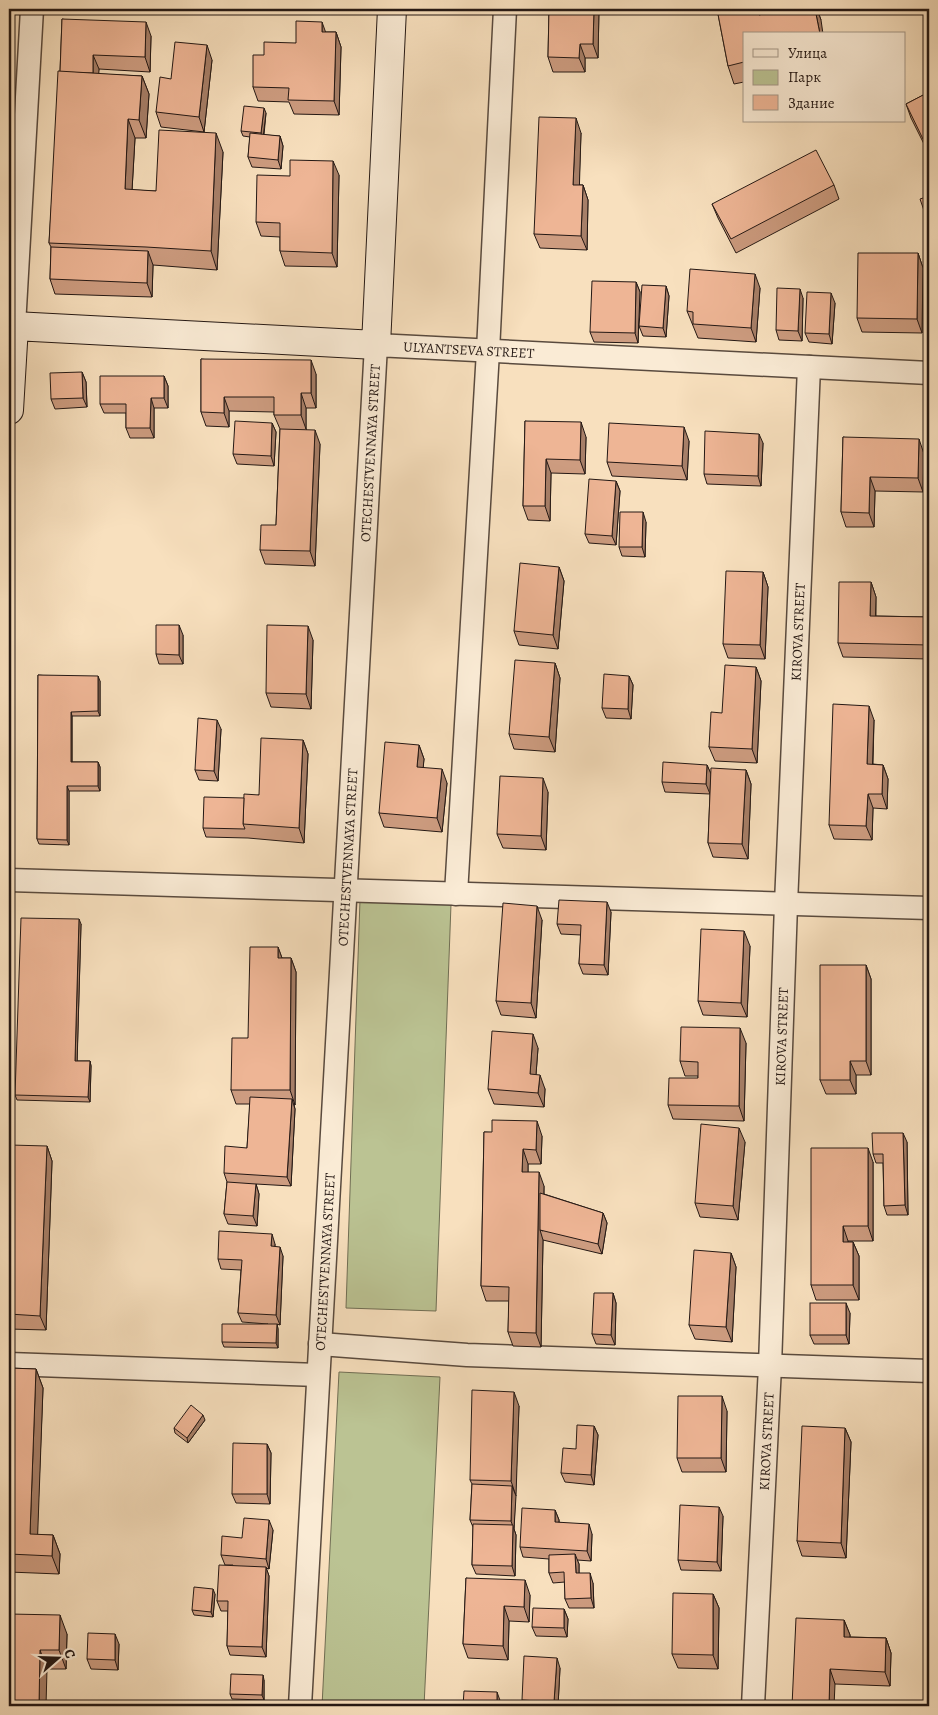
<svg xmlns="http://www.w3.org/2000/svg" width="938" height="1715" font-family="Alegreya,serif">
<style>
.green{fill:#bbc393;stroke:#706e54}
.lines{fill:none;stroke-linecap:round;stroke-linejoin:round}
.street-casing{stroke:#594a3e;stroke-width:25}
.secondary-casing{stroke:#241814;stroke-width:30}
.street{stroke:#faebd5;stroke-width:22}
.secondary{stroke:#faebd5;stroke-width:28}
.wall{fill:#cd9c80;stroke:#241814}
.shaded-wall{fill:#a77f68;stroke:#241814}
.building{fill:#eeb595;stroke:#241814}
.labels{text-anchor:middle;dominant-baseline:central;stroke-width:4;stroke-linejoin:round;paint-order:stroke}
.street-label{font-size:14px;fill:#241814;stroke:#faebd5}
</style>
<rect width="100%" height="100%" fill="#f8e0be"/>
<filter id="stains"><feTurbulence type="fractalNoise" baseFrequency=".004" numOctaves="4"/><feColorMatrix values="0 0 0 0 .2 0 0 0 0 .09 0 0 0 0 .02 0 0 0 .5 -.17"/></filter>
<radialGradient id="worn" r=".72"><stop offset=".6" stop-color="#630" stop-opacity="0"/><stop offset="1" stop-color="#630" stop-opacity=".3"/></radialGradient>
<g class="green">
<path d="M360,900L451,904L436,1311L346,1308Z"/>
<path d="M339,1372L440,1377L424,1706H322Z"/>
</g>
<g class="lines">
<defs>
<g id="street">
<path d="M9,326H14L32,9"/>
<path d="M9,880L929,908"/>
<path d="M456,894L488,351L505,9"/>
<path d="M320,1344L467,1355L929,1371"/>
<path d="M9,1364L318,1375"/>
<path id="s1" d="M300,1706L376,345L929,373"/>
<path id="s2" d="M753,1706L770,1366L786,904L809,367"/>
</g>
<path id="secondary" d="M9,410L14,326L376,345L392,9"/>
</defs>
<use href="#street" class="street-casing"/>
<use href="#secondary" class="secondary-casing"/>
<use href="#street" class="street"/>
<use href="#secondary" class="secondary"/>
</g>
<g class="wall">
<path d="M549,9H599L598,58H585V72H553L548,57Z"/>
<path d="M717,9H759L760,15L785,9H817L821,20L744,34V82L734,84L728,66Z"/>
<path d="M62,19L151,36L150,72L99,69L98,74L142,76L149,94L146,138H135L132,190L156,191L223,152L217,270L153,265L152,297L55,294L50,279L51,247L49,243L60,72Z"/>
<path d="M326,32H336L341,47L339,115L294,114L289,102L258,101L253,87L264,55Z"/>
<path d="M212,60L204,132L161,127L156,112L171,79Z"/>
<path d="M929,92V154L911,118L906,104Z"/>
<path d="M266,113L264,135L280,136L283,146L281,169L252,167L248,157L250,137L243,136L241,131Z"/>
<path d="M581,133L579,185H583L588,200L587,250L540,248L534,234Z"/>
<path d="M339,175L337,267L285,266L280,251V237L261,236L256,222Z"/>
<path d="M834,185L839,199L736,253L718,218L712,204Z"/>
<path d="M918,253L923,268L922,333L862,332L857,318Z"/>
<path d="M636,282L640,292L638,343L594,342L590,332Z"/>
<path d="M666,286L669,296L666,337L643,336L639,326Z"/>
<path d="M760,288L756,342L698,338L687,311Z"/>
<path d="M803,298L802,341L779,340L776,330Z"/>
<path d="M835,303L832,344L809,342L805,333Z"/>
<path d="M201,359L316,374V408H306V429L320,444L315,566L265,564L260,550L276,525L280,429L274,415V412L229,411V427L206,426L201,412Z"/>
<path d="M82,372L86,382L87,407L55,409L51,399Z"/>
<path d="M164,376L168,386V408H154V438H130L126,428V413H104L100,404Z"/>
<path d="M525,421L586,437L585,474L551,473L550,521L528,520L523,506Z"/>
<path d="M272,423L276,432L274,466L237,464L233,454Z"/>
<path d="M843,437L924,454L923,492L875,491L874,527H846L841,512Z"/>
<path d="M689,441L687,480L612,476L607,462Z"/>
<path d="M763,443L761,486L707,484L704,474Z"/>
<path d="M929,450V480L926,470Z"/>
<path d="M616,481L620,491L616,545L589,543L585,534Z"/>
<path d="M646,522L645,557L622,556L619,547Z"/>
<path d="M559,567L564,581L558,649L519,645L514,631Z"/>
<path d="M763,572L768,587L765,659L728,658L723,644Z"/>
<path d="M871,582L876,597V616L929,617V659L843,657L838,643Z"/>
<path d="M183,635V664H159L156,654Z"/>
<path d="M313,640L311,709L271,707L266,693Z"/>
<path d="M555,663L560,678L555,752L514,749L509,734Z"/>
<path d="M756,667L761,681L757,763L715,761L709,747L722,713Z"/>
<path d="M38,675L100,681V716H72V762H98L100,767V791H69V845L39,844L37,839Z"/>
<path d="M629,676L633,685L631,719L606,718L602,708Z"/>
<path d="M874,720L873,764L883,765L888,779L887,809L873,808L872,840L834,839L829,825Z"/>
<path d="M221,729L218,781L199,780L195,770Z"/>
<path d="M303,740L308,754L304,843L248,838L206,837L203,828L244,798L259,795Z"/>
<path d="M419,745L424,759L423,767L447,783L442,832L384,827L379,813Z"/>
<path d="M707,765L711,774L746,770L751,784L748,859L713,857L708,843L710,794L665,792L662,782Z"/>
<path d="M548,792L546,850L503,848L497,834Z"/>
<path d="M611,912L608,975L583,974L579,964L581,935L561,934L557,924Z"/>
<path d="M542,920L536,1018L501,1015L496,1001Z"/>
<path d="M81,924L77,1061H90L91,1066L90,1102L17,1100L15,1095Z"/>
<path d="M750,946L747,1017L703,1015L698,1001Z"/>
<path d="M278,947L282,958H291L296,972L295,1105H294L295,1109L291,1186L256,1184L259,1194L257,1226L228,1224L224,1214L227,1182L224,1173L247,1148L250,1104H236L231,1090Z"/>
<path d="M866,965L871,979V1075H856V1094H826L820,1080Z"/>
<path d="M746,1043L744,1121L673,1119L668,1105L698,1078V1076H685L680,1061Z"/>
<path d="M538,1048L536,1074L545,1089L544,1107L494,1104L488,1089Z"/>
<path d="M484,1132L542,1136L541,1164H528V1172L544,1186V1194L603,1213L607,1223L602,1254L543,1240L541,1347L513,1346L508,1332L509,1301H486L481,1286Z"/>
<path d="M745,1142L738,1220L700,1217L695,1203Z"/>
<path d="M907,1142L908,1215H887L884,1206L883,1163H876L873,1154Z"/>
<path d="M47,1146L52,1161L46,1330L9,1329V1179Z"/>
<path d="M873,1162V1241H848V1242H853L859,1256V1300H816L811,1285Z"/>
<path d="M275,1244V1246L283,1256L280,1325L277,1324L278,1329V1348L224,1347L222,1342L268,1324L242,1322L238,1313L241,1270L221,1269L218,1259Z"/>
<path d="M731,1253L736,1267L732,1342L695,1339L689,1325Z"/>
<path d="M613,1293L616,1303L615,1345L596,1344L592,1334Z"/>
<path d="M850,1313L849,1344H814L810,1335Z"/>
<path d="M9,1368L36,1369L43,1388L37,1535H53L60,1554L59,1574L9,1572Z"/>
<path d="M519,1406L514,1529L516,1535L515,1576L476,1574L472,1565L473,1527L470,1520L472,1484L470,1480Z"/>
<path d="M727,1411L726,1472H682L677,1458Z"/>
<path d="M205,1420L188,1443L175,1433L174,1428Z"/>
<path d="M594,1426L598,1435L594,1485L565,1482L561,1473L576,1449Z"/>
<path d="M845,1428L851,1442L846,1558L802,1556L797,1541Z"/>
<path d="M267,1444L271,1453L270,1504L236,1503L232,1494Z"/>
<path d="M555,1510L559,1520V1522L592,1534L591,1561L577,1560L579,1564V1573L593,1583L594,1608H569L565,1599V1582L553,1583L549,1573V1559L523,1557L520,1547Z"/>
<path d="M723,1516L721,1571L681,1570L678,1560Z"/>
<path d="M273,1530L269,1569L266,1568L269,1576L266,1657L230,1655L227,1646L228,1611H221L217,1601L233,1565H225L221,1555L242,1538Z"/>
<path d="M466,1578L530,1595L529,1622L509,1621L508,1660L468,1658L463,1644Z"/>
<path d="M215,1594L213,1617L194,1615L192,1610Z"/>
<path d="M713,1594L719,1608L718,1669L678,1668L672,1654Z"/>
<path d="M564,1609L568,1619L567,1637L536,1636L532,1627Z"/>
<path d="M9,1614L67,1634L66,1669H47Z"/>
<path d="M844,1620L850,1635V1637L886,1638L891,1653L890,1686L835,1684L792,1706Z"/>
<path d="M119,1644L118,1670L91,1669L87,1659Z"/>
<path d="M560,1668L558,1706H524L522,1700Z"/>
<path d="M264,1680V1700L232,1699L230,1694Z"/>
</g>
<g class="shaded-wall">
<path d="M594,9H599L598,58L593,44Z"/>
<path d="M757,9H759L765,34L759,15Z"/>
<path d="M815,9H817L821,20L823,34H820Z"/>
<path d="M146,22L151,36L150,72L145,57Z"/>
<path d="M322,22L327,36L322,32Z"/>
<path d="M336,32L341,47L339,115L334,101Z"/>
<path d="M580,44L585,58V72L579,58Z"/>
<path d="M207,45L212,60L204,132L199,117Z"/>
<path d="M93,55L99,69L98,92L93,77Z"/>
<path d="M142,76L149,94L146,138L139,120Z"/>
<path d="M264,108L266,113L263,138L261,133Z"/>
<path d="M576,118L581,133L579,199L573,185Z"/>
<path d="M128,119L135,138L131,208L125,189Z"/>
<path d="M216,133L223,152L217,270L211,251Z"/>
<path d="M280,136L283,146L281,169L278,160Z"/>
<path d="M333,161L339,175L337,267L332,253Z"/>
<path d="M583,185L588,200L587,250L581,236Z"/>
<path d="M148,251L153,265L152,297L147,283Z"/>
<path d="M918,253L923,268L922,333L917,319Z"/>
<path d="M755,274L760,288L756,342L751,328Z"/>
<path d="M636,282L640,292L638,343L635,333Z"/>
<path d="M666,286L669,296L666,337L663,328Z"/>
<path d="M800,289L803,298L802,341L798,331Z"/>
<path d="M831,293L835,303L832,344L829,334Z"/>
<path d="M311,360L316,374V408L311,393Z"/>
<path d="M82,372L86,382L87,407L83,398Z"/>
<path d="M164,376L168,386V408L164,398Z"/>
<path d="M301,393L306,408V429L301,415Z"/>
<path d="M224,397L229,411V427L224,413Z"/>
<path d="M151,398L154,408V438L150,428Z"/>
<path d="M581,422L586,437L585,474L580,460Z"/>
<path d="M272,423L276,432L274,466L271,456Z"/>
<path d="M684,427L689,441L687,480L682,466Z"/>
<path d="M315,430L320,444L315,566L310,551Z"/>
<path d="M759,434L763,443L761,486L758,476Z"/>
<path d="M919,439L924,454L923,492L918,478Z"/>
<path d="M546,459L551,473L550,521L545,506Z"/>
<path d="M870,477L875,491L874,527L869,513Z"/>
<path d="M616,481L620,491L616,545L612,536Z"/>
<path d="M643,512L646,522L645,557L642,547Z"/>
<path d="M559,567L564,581L558,649L553,635Z"/>
<path d="M763,572L768,587L765,659L760,645Z"/>
<path d="M871,582L876,597L875,630L870,616Z"/>
<path d="M179,625L183,635V664L179,655Z"/>
<path d="M308,626L313,640L311,709L306,694Z"/>
<path d="M555,663L560,678L555,752L549,737Z"/>
<path d="M756,667L761,681L757,763L752,749Z"/>
<path d="M98,676L100,681V716L98,711Z"/>
<path d="M629,676L633,685L631,719L628,709Z"/>
<path d="M869,706L874,720L872,778L867,764Z"/>
<path d="M71,712L72,716V767L71,762Z"/>
<path d="M217,720L221,729L218,781L214,771Z"/>
<path d="M303,740L308,754L304,843L299,828Z"/>
<path d="M419,745L424,759L422,781L417,767Z"/>
<path d="M98,762L100,767V791L98,786Z"/>
<path d="M707,765L711,774L710,794L706,784Z"/>
<path d="M883,765L888,779L887,809L882,794Z"/>
<path d="M442,769L447,783L442,832L437,818Z"/>
<path d="M746,770L751,784L748,859L742,844Z"/>
<path d="M543,778L548,792L546,850L541,836Z"/>
<path d="M67,786L69,791V845L67,840Z"/>
<path d="M868,794L873,808L872,840L866,826Z"/>
<path d="M607,902L611,912L608,975L604,965Z"/>
<path d="M537,906L542,920L536,1018L531,1003Z"/>
<path d="M79,919L81,924L77,1066L75,1061Z"/>
<path d="M744,931L750,946L747,1017L741,1003Z"/>
<path d="M278,947L283,961L278,958Z"/>
<path d="M291,958L296,972L295,1105L290,1090Z"/>
<path d="M866,965L871,979V1075L866,1061Z"/>
<path d="M740,1028L746,1043L744,1121L739,1106Z"/>
<path d="M533,1034L538,1048L535,1088L530,1074Z"/>
<path d="M90,1061L91,1066L90,1102L88,1097Z"/>
<path d="M850,1061L856,1075V1094L850,1080Z"/>
<path d="M540,1075L545,1089L544,1107L538,1093Z"/>
<path d="M292,1099L295,1109L291,1186L287,1177Z"/>
<path d="M537,1121L542,1136L541,1164L536,1150Z"/>
<path d="M739,1128L745,1142L738,1220L733,1206Z"/>
<path d="M903,1133L907,1142L908,1215L905,1205Z"/>
<path d="M47,1146L52,1161L46,1330L40,1316Z"/>
<path d="M868,1148L873,1162V1241L868,1226Z"/>
<path d="M523,1149L528,1164V1186L522,1172Z"/>
<path d="M539,1172L544,1186L543,1231L540,1230L543,1240L541,1347L536,1333Z"/>
<path d="M256,1184L259,1194L257,1226L253,1216Z"/>
<path d="M603,1213L607,1223L602,1254L598,1244Z"/>
<path d="M843,1226L848,1241V1256L843,1242Z"/>
<path d="M272,1234L275,1244L274,1256L271,1246Z"/>
<path d="M853,1242L859,1256V1300L853,1285Z"/>
<path d="M280,1247L283,1256L280,1325L276,1315Z"/>
<path d="M731,1253L736,1267L732,1342L726,1327Z"/>
<path d="M613,1293L616,1303L615,1345L611,1335Z"/>
<path d="M846,1303L850,1313L849,1344L846,1335Z"/>
<path d="M277,1324L278,1329V1348L276,1343Z"/>
<path d="M36,1369L43,1388L37,1553L30,1534Z"/>
<path d="M514,1392L519,1406L516,1496L511,1481Z"/>
<path d="M722,1396L727,1411L726,1472L721,1458Z"/>
<path d="M203,1415L205,1420L188,1443L187,1438Z"/>
<path d="M594,1426L598,1435L594,1485L591,1475Z"/>
<path d="M845,1428L851,1442L846,1558L841,1543Z"/>
<path d="M267,1444L271,1453L270,1504L267,1494Z"/>
<path d="M512,1486L516,1496L514,1529L516,1535L515,1576L512,1566L513,1527L511,1521Z"/>
<path d="M719,1507L723,1516L721,1571L717,1562Z"/>
<path d="M555,1510L559,1520L558,1532L555,1522Z"/>
<path d="M269,1520L273,1530L269,1569L266,1559Z"/>
<path d="M589,1524L592,1534L591,1561L587,1551Z"/>
<path d="M53,1535L60,1554L59,1574L52,1556Z"/>
<path d="M575,1554L579,1564V1583L576,1573Z"/>
<path d="M266,1567L269,1576L266,1657L262,1647Z"/>
<path d="M590,1573L593,1583L594,1608L591,1598Z"/>
<path d="M525,1580L530,1595L529,1622L524,1607Z"/>
<path d="M213,1589L215,1594L213,1617L211,1612Z"/>
<path d="M713,1594L719,1608L718,1669L713,1655Z"/>
<path d="M504,1606L509,1621L508,1660L503,1646Z"/>
<path d="M564,1609L568,1619L567,1637L564,1628Z"/>
<path d="M60,1615L67,1634L66,1669L59,1650Z"/>
<path d="M844,1620L850,1635L849,1651L844,1637Z"/>
<path d="M115,1634L119,1644L118,1670L115,1660Z"/>
<path d="M886,1638L891,1653L890,1686L885,1672Z"/>
<path d="M40,1650L47,1669L46,1706H39Z"/>
<path d="M557,1658L560,1668L558,1706H556L554,1702Z"/>
<path d="M830,1669L835,1684L834,1706H829Z"/>
<path d="M263,1675L264,1680V1700L262,1695Z"/>
<path d="M497,1692L502,1706H497Z"/>
</g>
<g class="building">
<path d="M549,9H594L593,44H580L579,58L548,57Z"/>
<path d="M717,9H757L759,15L785,9H815L820,34H744V62L728,66Z"/>
<path d="M62,19L146,22L145,57L93,55V73L60,72Z"/>
<path d="M296,21L322,22V32H336L334,101L288,100L289,88L253,87V55H264V42L296,43Z"/>
<path d="M175,42L207,45L199,117L156,112L160,77L171,79Z"/>
<path d="M58,71L142,76L139,120L128,119L125,189L156,191L159,130L216,133L211,251L146,247L49,243Z"/>
<path d="M929,92V137L923,139L906,104Z"/>
<path d="M244,106L264,108L261,133L241,131Z"/>
<path d="M539,117L576,118L573,185H583L581,236L534,234Z"/>
<path d="M250,133L280,136L278,160L248,157Z"/>
<path d="M816,150L834,185L731,239L712,204Z"/>
<path d="M290,160L333,161L332,253L280,251V223L256,222L257,175L290,176Z"/>
<path d="M929,196V225L920,199Z"/>
<path d="M51,247L148,251L147,283L50,279Z"/>
<path d="M858,253H918L917,319L857,318Z"/>
<path d="M690,269L755,274L751,328L693,324V312L687,311Z"/>
<path d="M592,281L636,282L635,333L590,332Z"/>
<path d="M642,285L666,286L663,328L639,326Z"/>
<path d="M777,288L800,289L798,331L776,330Z"/>
<path d="M807,292L831,293L829,334L805,333Z"/>
<path d="M201,359L311,360V393H301V415H274V397H224V413L201,412Z"/>
<path d="M82,372L83,398L51,399L50,373Z"/>
<path d="M100,376H164V398H151L150,428H126V404H100Z"/>
<path d="M235,421L272,423L271,456L233,454Z"/>
<path d="M525,421L581,422L580,460L546,459L545,506H523Z"/>
<path d="M609,423L684,427L682,466L607,462Z"/>
<path d="M280,429L315,430L310,551L260,550L261,525H276Z"/>
<path d="M705,431L759,434L758,476L704,474Z"/>
<path d="M843,437L919,439L918,478L870,477L869,513L841,512Z"/>
<path d="M927,450H929V471L926,470Z"/>
<path d="M589,479L616,481L612,536L585,534Z"/>
<path d="M620,512H643L642,547H619Z"/>
<path d="M520,563L559,567L553,635L514,631Z"/>
<path d="M726,571L763,572L760,645L723,644Z"/>
<path d="M839,582H871L870,616L929,617V645L838,643Z"/>
<path d="M156,625H179V655L156,654Z"/>
<path d="M267,625L308,626L306,694L266,693Z"/>
<path d="M515,660L555,663L549,737L509,734Z"/>
<path d="M725,665L756,667L752,749L709,747L711,712L722,713Z"/>
<path d="M604,674L629,676L628,709L602,708Z"/>
<path d="M38,675L98,676V711L71,712V762H98V786H67V840L37,839Z"/>
<path d="M833,704L869,706L867,764L883,765L882,794H868L866,826L829,825Z"/>
<path d="M198,718L217,720L214,771L195,770Z"/>
<path d="M261,738L303,740L299,828L243,824L244,794L259,795Z"/>
<path d="M385,742L419,745L417,767L442,769L437,818L379,813Z"/>
<path d="M663,762L707,765L706,784L662,782Z"/>
<path d="M711,768L746,770L742,844L708,843Z"/>
<path d="M500,776L543,778L541,836L497,834Z"/>
<path d="M204,797L244,798L243,824L245,829L203,828Z"/>
<path d="M559,900L607,902L604,965L579,964L581,925L557,924Z"/>
<path d="M503,903L537,906L531,1003L496,1001Z"/>
<path d="M21,918L79,919L75,1061H90L88,1097L15,1095Z"/>
<path d="M701,929L744,931L741,1003L698,1001Z"/>
<path d="M250,947H278V958H291L290,1090H231L232,1038H248Z"/>
<path d="M820,965H866V1061H850V1080H820Z"/>
<path d="M681,1027L740,1028L739,1106L668,1105L669,1078H698V1062L680,1061Z"/>
<path d="M492,1031L533,1034L530,1074L540,1075L538,1093L488,1089Z"/>
<path d="M250,1097L292,1099L287,1177L224,1173L225,1146L247,1148Z"/>
<path d="M492,1120L537,1121L536,1150L523,1149L522,1172H539L536,1333L508,1332L509,1287L481,1286L484,1132H492Z"/>
<path d="M701,1124L739,1128L733,1206L695,1203Z"/>
<path d="M872,1133H903L905,1205L884,1206L883,1154H873Z"/>
<path d="M10,1145L47,1146L40,1316L9,1314V1179Z"/>
<path d="M811,1148H868V1226H843V1242H853V1285H811Z"/>
<path d="M227,1182L256,1184L253,1216L224,1214Z"/>
<path d="M540,1193L603,1213L598,1244L540,1230Z"/>
<path d="M219,1231L272,1234L271,1246L280,1247L276,1315L238,1313L242,1260L218,1259Z"/>
<path d="M694,1250L731,1253L726,1327L689,1325Z"/>
<path d="M594,1293H613L611,1335L592,1334Z"/>
<rect x="810" y="1303" width="36" height="32"/>
<path d="M222,1324H277L276,1343L222,1342Z"/>
<path d="M9,1368L36,1369L30,1534L53,1535L52,1556L9,1554Z"/>
<path d="M472,1390L514,1392L511,1481L470,1480Z"/>
<path d="M678,1396H722L721,1458H677Z"/>
<path d="M191,1405L203,1415L187,1438L174,1428Z"/>
<path d="M577,1425L594,1426L591,1475L561,1473L563,1448L576,1449Z"/>
<path d="M802,1426L845,1428L841,1543L797,1541Z"/>
<path d="M233,1443L267,1444V1494H232Z"/>
<path d="M472,1484L512,1486L511,1521L470,1520Z"/>
<path d="M680,1505L719,1507L717,1562L678,1560Z"/>
<path d="M522,1508L555,1510V1522L589,1524L587,1551L520,1547Z"/>
<path d="M244,1518L269,1520L266,1559L221,1555L222,1536L242,1538Z"/>
<path d="M473,1524L513,1525L512,1566L472,1565Z"/>
<path d="M575,1554L576,1573H590L591,1598L565,1599L564,1572L549,1573V1555Z"/>
<path d="M219,1565L266,1567L262,1647L227,1646L228,1601H217Z"/>
<path d="M466,1578L525,1580L524,1607L504,1606L503,1646L463,1644Z"/>
<path d="M194,1587L213,1589L211,1612L192,1610Z"/>
<path d="M673,1593L713,1594V1655L672,1654Z"/>
<path d="M533,1608L564,1609V1628L532,1627Z"/>
<path d="M9,1614L60,1615L59,1650H40L39,1706H9Z"/>
<path d="M796,1618L844,1620V1637L886,1638L885,1672L830,1669L829,1706H792Z"/>
<path d="M88,1633L115,1634V1660L87,1659Z"/>
<path d="M524,1656L557,1658L554,1702L522,1700Z"/>
<path d="M231,1674L263,1675L262,1695L230,1694Z"/>
<path d="M464,1691L497,1692V1706H463Z"/>
<path d="M212,1702L256,1705V1706H212Z"/>
<path d="M669,1704L709,1705V1706H669Z"/>
</g>
<g class="labels">
<g class="street-label">
<text stroke="none"><textPath href="#s1" startOffset="1456">ULYANTSEVA STREET</textPath></text>
<text stroke="none"><textPath href="#s1" startOffset="1255">OTECHESTVENNAYA STREET</textPath></text>
<text stroke="none"><textPath href="#s2" startOffset="1075">KIROVA STREET</textPath></text>
<text stroke="none"><textPath href="#s1" startOffset="850">OTECHESTVENNAYA STREET</textPath></text>
<text stroke="none"><textPath href="#s2" startOffset="670">KIROVA STREET</textPath></text>
<text stroke="none"><textPath href="#s1" startOffset="445">OTECHESTVENNAYA STREET</textPath></text>
<text stroke="none"><textPath href="#s2" startOffset="265">KIROVA STREET</textPath></text>
</g>
</g>
<rect width="938" height="1715" fill="none" stroke="#f8e0be" stroke-width="30"/>
<rect x="10" y="10" width="918" height="1695" fill="none" stroke="#241814" stroke-width="2.5"/>
<rect x="15" y="15" width="908" height="1685" fill="none" stroke="#241814"/>
<rect x="743" y="32" width="162" height="90" fill="#faebd5" stroke="#a49788"/>
<rect x="753" y="49" width="25" height="8" fill="#faebd5" stroke="#a49788"/>
<text x="788" y="58" font-size="15" fill="#241814">Улица</text>
<rect x="753" y="70" width="25" height="15" fill="#bbc393" stroke="#a49788"/>
<text x="788" y="82" font-size="15" fill="#241814">Парк</text>
<rect x="753" y="95" width="25" height="15" fill="#eeb595" stroke="#a49788"/>
<text x="788" y="108" font-size="15" fill="#241814">Здание</text>
<g transform="translate(58 1658) rotate(70)" stroke="#faebd5" stroke-width="4" paint-order="stroke">
<path d="M0-4L9 19L0 12L-9 19Z" fill="#241814"/>
<text y="-8" font-size="14" font-weight="bold" text-anchor="middle" fill="#241814">С</text>
</g>
<rect width="100%" height="100%" filter="url(#stains)"/>
<rect width="100%" height="100%" fill="url(#worn)"/>
</svg>
